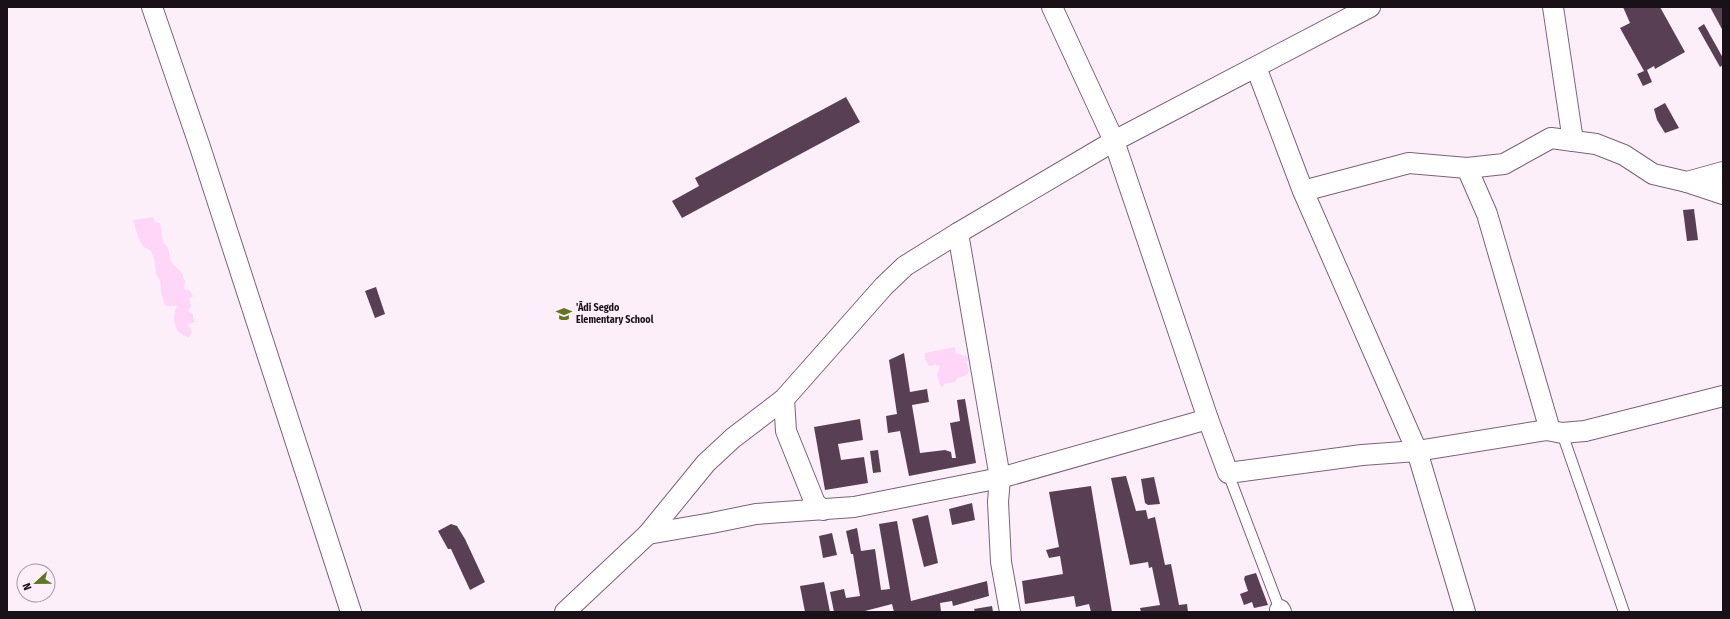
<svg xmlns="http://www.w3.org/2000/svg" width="1730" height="619" font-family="'Fira Sans Condensed',sans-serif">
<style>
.green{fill:#ffd5f8}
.building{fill:#583f54}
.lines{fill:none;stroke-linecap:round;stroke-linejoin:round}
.service-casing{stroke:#7d6279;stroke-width:12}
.minor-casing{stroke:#7d6279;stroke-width:22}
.service{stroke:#fff;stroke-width:10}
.minor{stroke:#fff;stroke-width:20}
.labels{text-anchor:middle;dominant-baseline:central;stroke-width:4;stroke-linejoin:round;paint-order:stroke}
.poi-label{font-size:10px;font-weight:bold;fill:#1a1018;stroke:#fceffa;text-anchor:start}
</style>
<rect width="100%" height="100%" fill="#fceffa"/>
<g class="green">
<path d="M153,217L155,222L160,223L163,242L168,248L171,262L182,273L185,282L184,289L189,290L193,296L189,299L191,306L188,311L193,314L194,322L188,325L192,332L189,337C174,334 171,319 177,306H165L161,291L160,280L156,274L154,258L151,251L144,247L139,240L133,220Z"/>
<path d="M955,347L956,353L969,357L970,360L966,362L969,370L967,375L957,378L955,382L944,384L943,387L940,385L937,375L940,366L936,365L929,366L925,359V353Z"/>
</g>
<g class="building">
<path d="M1623,7H1660L1685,52L1655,69L1654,66L1647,70L1652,82L1643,86L1637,74L1644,71L1620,28L1630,23Z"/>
<path d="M1710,7H1723V31Z"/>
<path d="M1704,24L1723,58V65L1720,67L1698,28Z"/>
<path d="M846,97L860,122L682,218L672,201L699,186L695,178Z"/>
<path d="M1665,103L1679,128L1665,133L1657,120L1654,109Z"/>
<path d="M1694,209L1698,240L1687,241L1683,210Z"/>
<path d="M376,287L385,314L375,318L365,291Z"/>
<path d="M904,353L910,392L927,389L929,402L912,405L920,453L945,450L951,452L952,458H956L950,423L960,421L957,400L965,399L976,463L909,476L900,431L888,433L886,416L897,414L889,360Z"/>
<path d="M860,419L863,440L838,444L841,460L864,457L868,483L825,490L814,427Z"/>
<path d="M878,450L881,472L873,473L870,451Z"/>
<path d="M1126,476L1136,511L1146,510L1148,519L1155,517L1165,565L1171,564L1179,605L1187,604L1188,612H1141L1140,608L1160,605L1152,567L1149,568L1148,562L1130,565L1111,478Z"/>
<path d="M1154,477L1160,504L1148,505L1145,503L1141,479Z"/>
<path d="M1091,486L1112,612H1091L1089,604L1076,607L1074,596L1025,604L1022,581L1063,574L1060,556L1049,558L1046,550L1059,547L1049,492Z"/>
<path d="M972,503L975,520L952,525L949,509Z"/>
<path d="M928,515L938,563L924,567L912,519Z"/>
<path d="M897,521L911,601L987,581L989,596L953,606L952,601L940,603L941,612H894L892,604L861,612H834L830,592L844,589L846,598L860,596L853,554H851L846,531L857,528L861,551L875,549L881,590L890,589L879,524Z"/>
<path d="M451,524L457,526L465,539L485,582L470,590L451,549H448L438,531Z"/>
<path d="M832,533L837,555L823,558L819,536Z"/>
<path d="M1256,573L1268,605L1254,608L1252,602L1244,605L1240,594L1248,591L1244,579L1245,576Z"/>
<path d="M824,582L830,612H805L800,586Z"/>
<path d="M992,606L993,612H975L974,609Z"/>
</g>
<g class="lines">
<defs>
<g id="service">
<path d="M1562,433L1624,612"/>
<path d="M1228,473L1280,610"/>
</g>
<g id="minor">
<path d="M152,7L200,147L351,612"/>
<path d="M1052,7L1114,141L1208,419"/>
<path d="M1553,7L1573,141"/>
<path d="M1256,67L1303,191L1417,451L1465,612"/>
<path d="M1467,168L1504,164L1551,138L1596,144L1624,155L1653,174L1687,182L1723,172"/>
<path d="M1687,182L1723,194"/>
<path d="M1303,191L1409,163L1467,168L1487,214L1550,430"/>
<path d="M958,233L1000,478L998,502L1001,562L1010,612"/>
<path d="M784,399L786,431L815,503L823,510"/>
<path d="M648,534L712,523L756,514L854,507L1000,478L1208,419L1228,473L1362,455L1417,451L1547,430L1562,433L1585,431L1723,396"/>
<path d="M1280,610L1281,612"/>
<path d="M565,612L648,534L706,463L733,438L784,399L884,286L905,266L958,233L1114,141L1370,7"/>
</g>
</defs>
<use href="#service" class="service-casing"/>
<use href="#minor" class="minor-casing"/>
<use href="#service" class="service"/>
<use href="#minor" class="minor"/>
</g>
<defs>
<symbol id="school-bare" viewBox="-9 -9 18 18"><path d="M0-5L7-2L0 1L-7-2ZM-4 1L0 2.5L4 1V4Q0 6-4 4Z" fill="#617422" stroke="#fceffa" stroke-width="2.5" paint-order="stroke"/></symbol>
</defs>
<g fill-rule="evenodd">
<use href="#school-bare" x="553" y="303" width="22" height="22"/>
</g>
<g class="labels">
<g class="poi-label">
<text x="576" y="308">'Ādi Segdo<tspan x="576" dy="12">Elementary School</tspan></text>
</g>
</g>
<rect width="1730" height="619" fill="none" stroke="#1a1018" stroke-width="16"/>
<g transform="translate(36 583) rotate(248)"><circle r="19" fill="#fceffa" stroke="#a296a0"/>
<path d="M0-3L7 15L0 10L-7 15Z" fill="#617422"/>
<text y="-6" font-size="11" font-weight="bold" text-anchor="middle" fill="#1a1018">N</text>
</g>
</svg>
